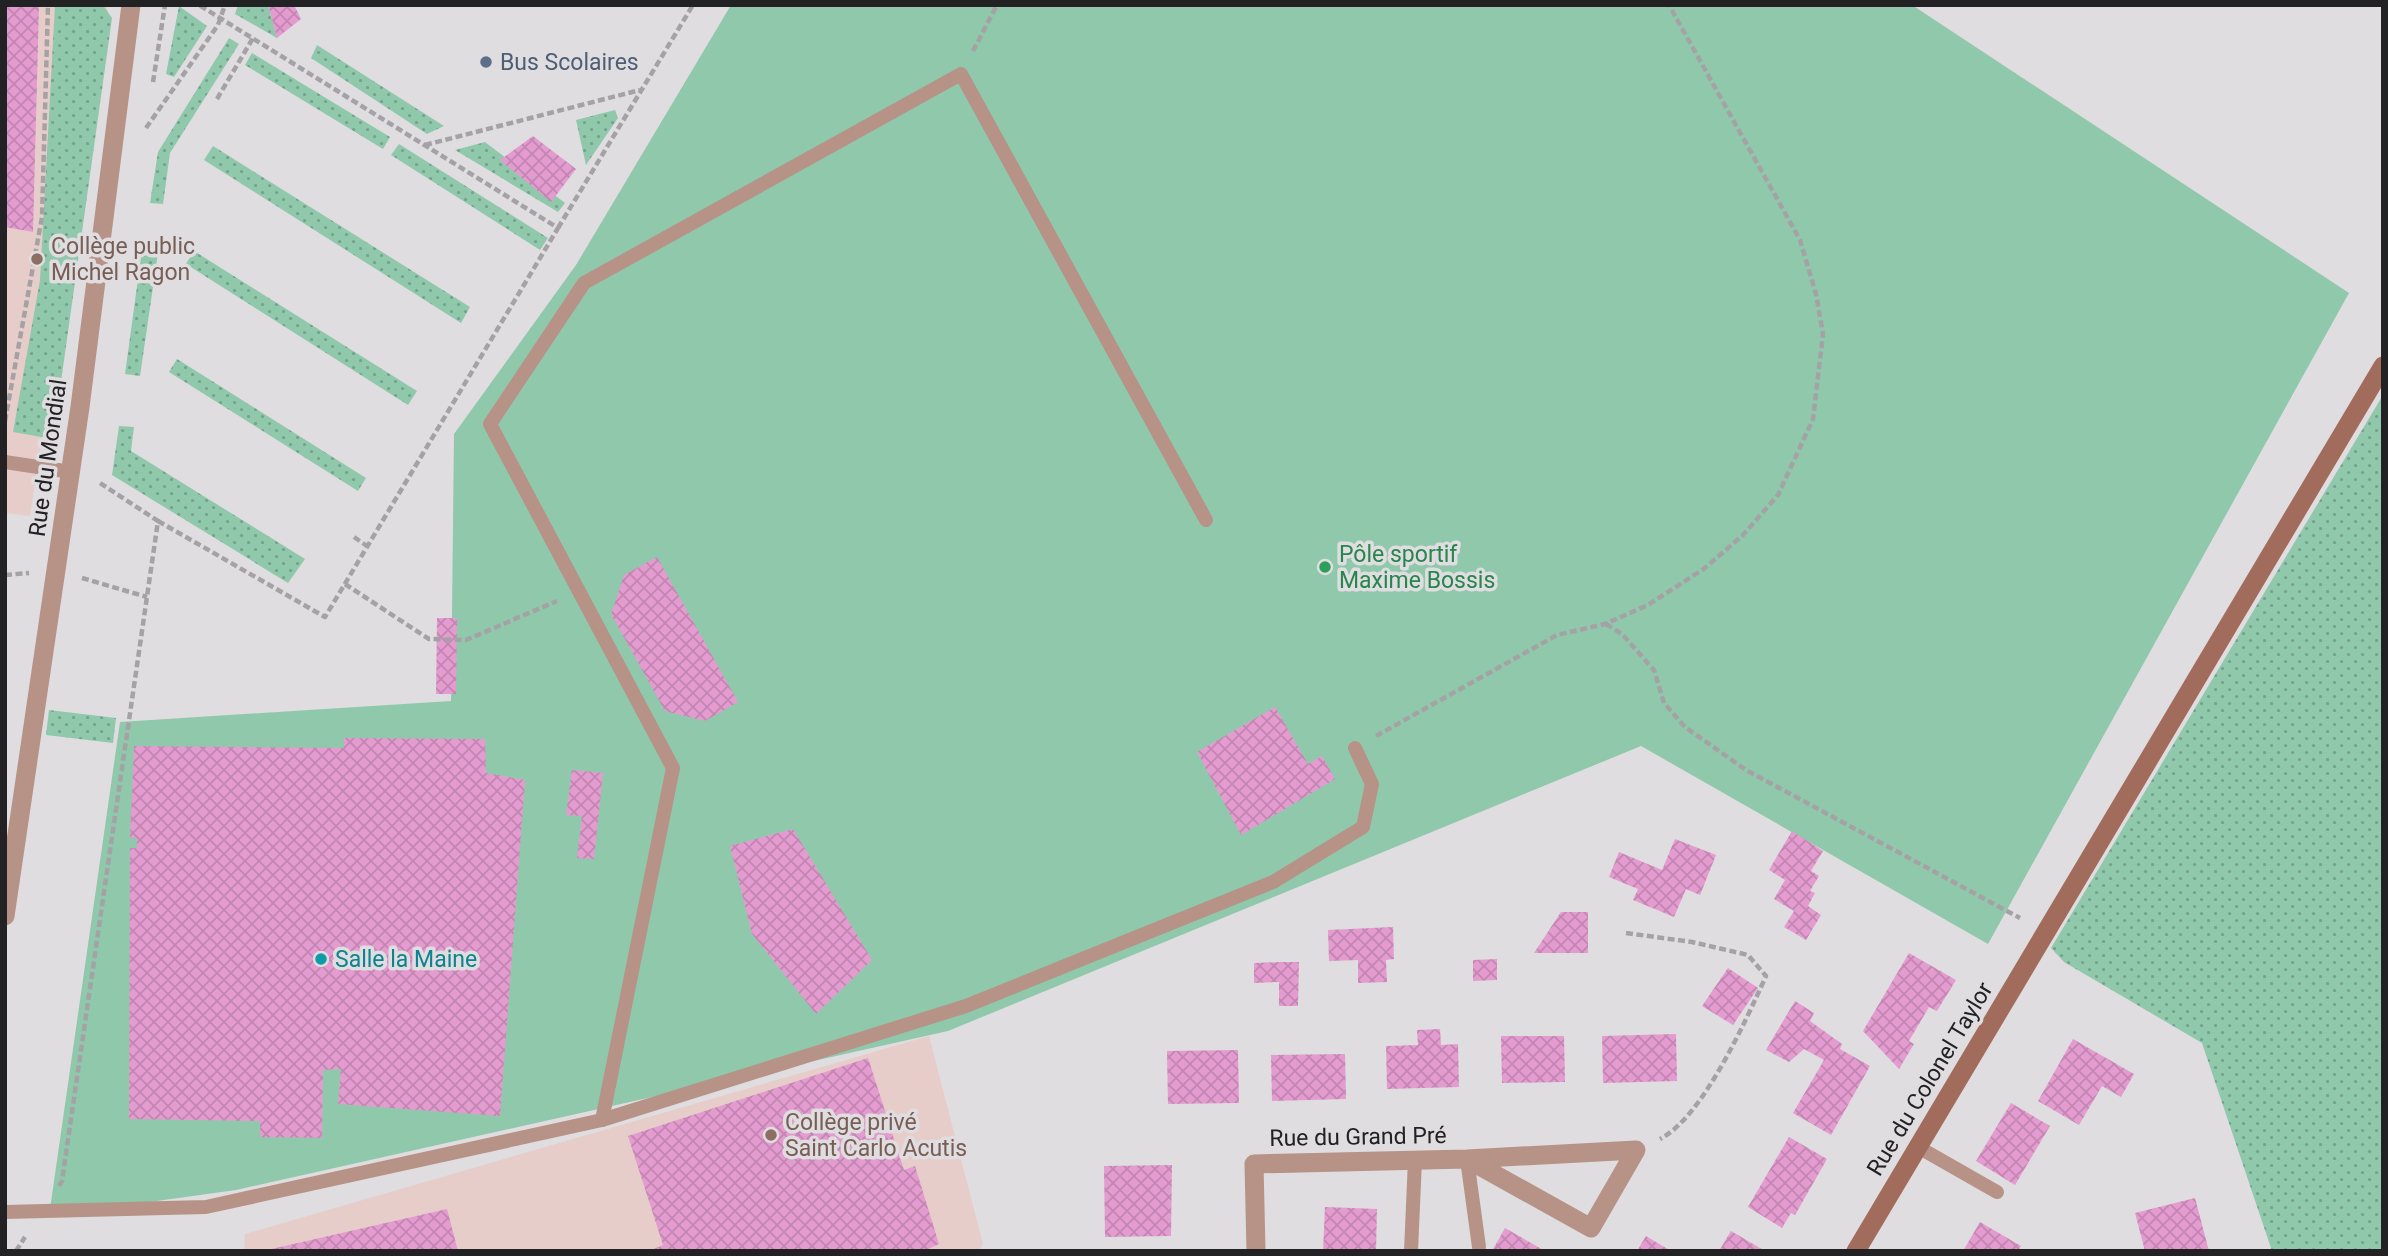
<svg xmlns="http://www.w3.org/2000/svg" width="2388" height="1256" font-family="Roboto,sans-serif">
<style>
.education{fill:#e7cdc9}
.grass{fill:url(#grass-dots)}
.park{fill:#90c8ac}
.building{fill:url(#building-cross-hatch)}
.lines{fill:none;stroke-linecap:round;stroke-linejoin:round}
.path{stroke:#a4a2a5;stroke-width:4.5;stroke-dasharray:7 3.5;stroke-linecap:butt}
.service{stroke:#b79287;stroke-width:14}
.minor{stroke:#b79287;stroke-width:19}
.secondary{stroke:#a26c5c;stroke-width:19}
.service-dot{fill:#5c6f8a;stroke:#dfdde0;stroke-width:2.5}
.education-dot{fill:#8d6e63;stroke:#dfdde0;stroke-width:2.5}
.leisure-dot{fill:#2e9e5b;stroke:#dfdde0;stroke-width:2.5}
.culture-dot{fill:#0f9aa8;stroke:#dfdde0;stroke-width:2.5}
.labels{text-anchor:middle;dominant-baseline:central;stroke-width:7;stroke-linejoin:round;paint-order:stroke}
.service-label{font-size:23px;fill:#4e5e75;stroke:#dfdde0;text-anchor:start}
.education-label{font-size:23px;fill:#785e54;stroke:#dfdde0;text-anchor:start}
.street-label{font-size:23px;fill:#222123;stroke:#dfdde0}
.leisure-label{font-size:23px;fill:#27864d;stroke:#dfdde0;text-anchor:start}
.culture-label{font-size:23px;fill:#0d838f;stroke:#dfdde0;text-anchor:start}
</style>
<defs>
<pattern id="grass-dots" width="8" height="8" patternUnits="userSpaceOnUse" patternTransform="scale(1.75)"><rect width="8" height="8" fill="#90c8ac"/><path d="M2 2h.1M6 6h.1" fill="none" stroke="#75a28c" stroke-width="1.8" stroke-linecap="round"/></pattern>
<pattern id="building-cross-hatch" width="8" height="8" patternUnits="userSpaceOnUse" patternTransform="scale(1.75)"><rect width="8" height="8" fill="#e49cd0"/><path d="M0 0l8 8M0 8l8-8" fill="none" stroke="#c386b2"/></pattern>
</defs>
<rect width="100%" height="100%" fill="#dfdde0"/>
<g class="education">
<path d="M5,5H108L30,516L5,513Z"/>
<path d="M929,1036L983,1244L979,1251H244L245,1234Z"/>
</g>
<g class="grass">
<path d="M55,5H103L112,18L53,439L13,432L40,280Z"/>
<path d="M238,5H268L277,38L235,14Z"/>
<path d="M179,6L207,26L174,77L166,74Z"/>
<path d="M229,38L239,44L170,153L163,204L150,203L158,152Z"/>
<path d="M317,45L444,126L427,134L311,58Z"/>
<path d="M252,53L390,137L383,149L245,65Z"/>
<path d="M615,110L618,118L586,165L576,120Z"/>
<path d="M485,142L565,203L558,212L455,150Z"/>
<path d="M399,144L548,238L540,250L391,155Z"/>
<path d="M213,146L470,307L461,323L204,160Z"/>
<path d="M142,250L158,253L140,376L125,374Z"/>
<path d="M194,251L417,391L408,405L186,264Z"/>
<path d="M177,359L366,478L358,491L169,372Z"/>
<path d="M2383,395V1251H2272L2202,1043L2064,962L2051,948Z"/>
<path d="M119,426L134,427L131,451L305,559L288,583L112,475Z"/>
<path d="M49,710L116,718L113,743L46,735Z"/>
</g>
<path class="park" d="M731,5H1912L2349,293L1988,944L1641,746L948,1031L236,1190L49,1216L120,722L451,701L454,434L576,265Z"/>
<g class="building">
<path d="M5,5H39L33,232L5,227Z"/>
<path d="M268,5H294L301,19L277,38Z"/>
<path d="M533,136L576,169L551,202L500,160Z"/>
<path d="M657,557L738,702L705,721L665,711L611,614L624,575Z"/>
<path d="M437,618H457L456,694H436Z"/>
<path d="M1275,707L1308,764L1322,756L1335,779L1241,835L1197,752Z"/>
<path d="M344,738L485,739L486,773L525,780L500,1116L338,1104L341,1069L323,1070L322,1138L260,1137V1121L129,1119L130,848H137V838H130L134,746L344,748Z"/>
<path d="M572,770L603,773L594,859L577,858L582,816L566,815Z"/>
<path d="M793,829L872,960L816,1014L752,934L730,846Z"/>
<path d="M1792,831L1823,851L1811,871L1819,876L1810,891L1815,893L1808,906L1821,915L1806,940L1784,927L1794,911L1774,899L1785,880L1769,870Z"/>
<path d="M1675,839L1716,855L1700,895L1686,889L1674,917L1633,900L1638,889L1609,877L1619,852L1662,870Z"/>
<path d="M1561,912H1588V953H1534Z"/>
<path d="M1393,927L1394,959L1386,960L1387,982L1358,983V960L1329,961L1328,930Z"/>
<path d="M1909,953L1956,980L1937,1011L1929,1007L1909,1041L1914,1044L1899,1069L1863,1031Z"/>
<path d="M1497,959V980L1473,981V960Z"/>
<path d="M1280,962H1299L1298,1006H1279V982L1254,983V963Z"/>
<path d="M1728,968L1758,988L1733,1025L1702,1006Z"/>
<path d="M1795,1001L1814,1013L1810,1021L1842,1044L1840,1049L1870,1066L1831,1135L1793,1113L1824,1060L1804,1049L1789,1062L1766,1050Z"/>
<path d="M1440,1029L1441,1045L1458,1044L1459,1087L1387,1089L1386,1046L1418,1045L1417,1030Z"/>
<path d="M1676,1034L1677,1081L1603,1083L1602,1036Z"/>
<path d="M1501,1036H1564L1565,1082L1502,1083Z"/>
<path d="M2073,1039L2134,1074L2121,1097L2102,1086L2079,1125L2038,1101Z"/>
<path d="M1238,1050L1239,1103L1168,1104L1167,1051Z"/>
<path d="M1345,1054L1346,1099L1272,1101L1271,1055Z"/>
<path d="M868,1058L904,1170L915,1166L939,1244L924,1251H649L663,1245L628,1136Z"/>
<path d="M2011,1103L2050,1126L2015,1185L1976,1161Z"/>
<path d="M1789,1137L1827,1159L1795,1215L1791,1213L1782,1228L1748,1207Z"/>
<path d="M1172,1165L1171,1236L1105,1237L1104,1166Z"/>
<path d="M2195,1198L2209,1251H2145L2135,1213Z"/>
<path d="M1325,1207L1377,1209L1376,1251H1323Z"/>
<path d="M447,1209L458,1251H267V1250Z"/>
<path d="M1980,1222L2021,1246L2018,1251H1963Z"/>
<path d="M1505,1228L1538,1247L1545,1251H1492Z"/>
<path d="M1731,1231L1765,1251H1719Z"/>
<path d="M1646,1236L1671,1251H1637Z"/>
</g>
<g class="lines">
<g class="path">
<path d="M973,51L997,5"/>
<path d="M153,82L165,5"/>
<path d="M217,99L253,38"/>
<path d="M146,128L218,25L225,5"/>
<path d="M425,145L640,90"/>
<path d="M558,228L693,5"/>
<path d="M5,421L42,217L48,5"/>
<path d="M158,521L325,617L558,228L199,5"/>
<path d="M354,537L367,546"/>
<path d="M5,575L29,573"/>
<path d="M82,578L147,597"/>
<path d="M345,584L429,639L466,640L557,601"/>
<path d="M1606,624L1622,634L1654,670L1664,703L1685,727L1746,770L2020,918"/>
<path d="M1376,736L1557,635L1605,624L1648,605L1705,568L1743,535L1778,495L1813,419L1823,334L1816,294L1800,240L1669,5"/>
<path d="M1626,933L1692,942L1748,955L1766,976C1746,1020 1703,1117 1660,1139"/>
<path d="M59,1186L62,1181L158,521L100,483"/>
<path d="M16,1251L25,1237"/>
</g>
<g class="service">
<path d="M5,462L71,472"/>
<path d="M602,1120L673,768L490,424L584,283L961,74L1206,520"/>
<path d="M1918,1147L1997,1192"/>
<path d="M1467,1159L1479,1247"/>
<path d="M5,1212L206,1207L602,1120L966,1006L1273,882L1363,827L1372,784L1355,748"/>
<path d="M1411,1251L1415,1160"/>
</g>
<g class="minor">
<path d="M5,916L80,407L131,5"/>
<path d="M1256,1251L1254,1164L1467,1159L1636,1150L1591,1228L1467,1159"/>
</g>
<path class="secondary" d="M1856,1251L2383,366"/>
</g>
<circle class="service-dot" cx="486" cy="62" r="7"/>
<g class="education-dot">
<circle cx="37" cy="259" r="7"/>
<circle cx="771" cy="1135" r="7"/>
</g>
<circle class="leisure-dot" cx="1325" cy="567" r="7"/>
<circle class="culture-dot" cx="321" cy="959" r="7"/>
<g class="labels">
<g class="service-label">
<text x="500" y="62">Bus Scolaires</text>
</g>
<g class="education-label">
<text x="51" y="246">Collège public<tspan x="51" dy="26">Michel Ragon</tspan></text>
<text x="785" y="1122">Collège privé<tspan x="785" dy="26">Saint Carlo Acutis</tspan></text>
</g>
<g class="street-label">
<text transform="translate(48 458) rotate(-82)">Rue du Mondial</text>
<text transform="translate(1930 1079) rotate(-59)">Rue du Colonel Taylor</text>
<text transform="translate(1358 1137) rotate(-1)">Rue du Grand Pré</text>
</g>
<g class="leisure-label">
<text x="1339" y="554">Pôle sportif<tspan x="1339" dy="26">Maxime Bossis</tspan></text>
</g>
<g class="culture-label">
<text x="335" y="959">Salle la Maine</text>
</g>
</g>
<rect width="2388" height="1256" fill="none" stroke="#222123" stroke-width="14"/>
</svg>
